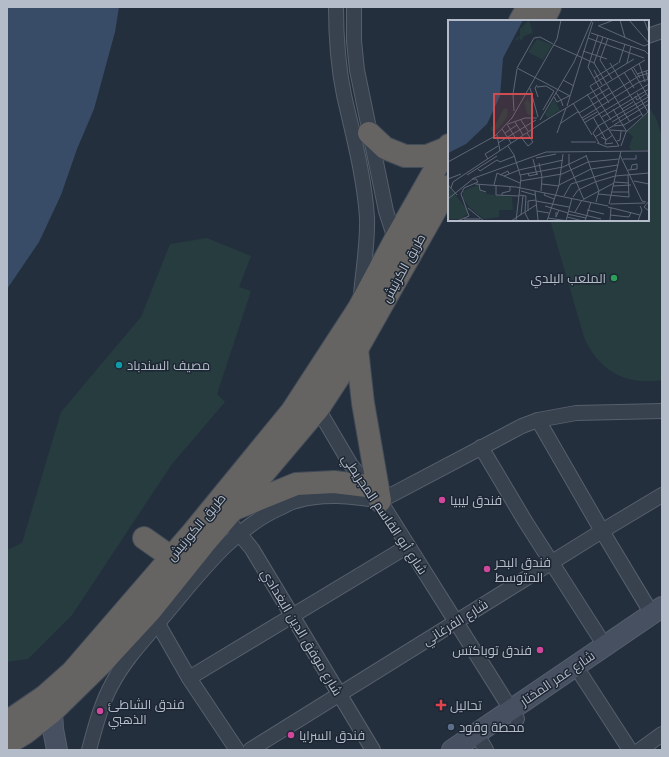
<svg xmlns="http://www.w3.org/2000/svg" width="669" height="757" font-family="Montserrat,Cairo,sans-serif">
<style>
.green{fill:#263c3f}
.water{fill:#394c67}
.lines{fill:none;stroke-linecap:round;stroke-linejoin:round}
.minor-casing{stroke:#565f6c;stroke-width:16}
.secondary-casing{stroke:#565f6c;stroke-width:22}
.trunk-casing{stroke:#434c59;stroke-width:24}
.minor{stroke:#38414e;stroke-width:14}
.secondary{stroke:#465061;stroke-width:20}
.trunk{stroke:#656462;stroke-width:22}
.leisure-dot{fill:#2e9e5b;stroke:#1d2633;stroke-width:1.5}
.culture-dot{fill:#0f9aa8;stroke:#1d2633;stroke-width:1.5}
.hotel-dot{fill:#d1479c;stroke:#1d2633;stroke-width:1.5}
.health-dot{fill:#e0444e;stroke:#1d2633;stroke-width:1.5}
.service-dot{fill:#5c6f8a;stroke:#1d2633;stroke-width:1.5}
.labels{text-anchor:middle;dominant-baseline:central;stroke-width:3;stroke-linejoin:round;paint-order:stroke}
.street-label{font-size:13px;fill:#b4bcc9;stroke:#1d2633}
.poi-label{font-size:13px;fill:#b4bcc9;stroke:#1d2633;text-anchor:start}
.inset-road{fill:none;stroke:#5e6776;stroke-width:1}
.view{fill:#ce4d50;fill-opacity:0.15;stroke:#ce4d50;stroke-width:2}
.inset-edge{fill:none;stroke:#b4bcc9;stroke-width:2}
</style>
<rect width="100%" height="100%" fill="#242f3e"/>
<g class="green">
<path d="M648,106L656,118L662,137V380C625,386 598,370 584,337L550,220H648Z"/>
<path d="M207,238L251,256L239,287L251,291L217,394L225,402L172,464L72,615L28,659L7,662V550L22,543L61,412L141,317L170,244Z"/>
</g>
<path class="water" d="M7,7H119L115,32L94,109L77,149L61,195L39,242L7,289Z"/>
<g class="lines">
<defs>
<g id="minor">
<path d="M336,7C336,36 338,66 344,95C353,135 364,175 367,217C368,243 363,270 361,295"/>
<path d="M354,7V41L357,70L386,211L396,242"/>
<path d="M648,36L662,31"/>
<path d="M318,409L351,465L380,501L517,719"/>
<path d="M538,420L602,531L652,614"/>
<path d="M481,447L525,521L605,646"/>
<path d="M233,526L252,549L373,750"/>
<path d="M154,617L189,678L237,750"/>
<path d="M582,676L630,750"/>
<path d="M189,678L408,546"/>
<path d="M482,743L486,750"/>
<path d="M89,750C95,728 101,704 112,684C125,659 145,639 163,617C198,576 231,529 282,507C286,505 291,502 296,501C323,493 352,496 380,501L522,426L538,420L576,413L662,411"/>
<path d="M250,750L602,531L662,495"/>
<path d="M640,750L662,734"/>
</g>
<g id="secondary">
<path d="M52,712L53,729L57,750"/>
<path d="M452,750L662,607"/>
</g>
<g id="trunk">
<path d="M520,21L528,7"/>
<path d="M543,21L550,7"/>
<path d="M369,133L385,148L405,156H427L447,148"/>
<path d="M357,349L363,403L380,501"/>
<path d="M237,508L296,484L334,482L367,486"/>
<path d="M144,538L171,557"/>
<path d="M7,722L45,696L72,672L193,532L292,411L359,308L395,240L449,145"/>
<path d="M7,744L25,733L52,712L102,663L150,611L203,545L318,409L357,349L449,186"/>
</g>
</defs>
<use href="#minor" class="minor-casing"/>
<use href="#secondary" class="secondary-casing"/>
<use href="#trunk" class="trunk-casing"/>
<use href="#minor" class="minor"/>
<use href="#secondary" class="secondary"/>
<use href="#trunk" class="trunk"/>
</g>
<circle class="leisure-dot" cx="614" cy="278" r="4"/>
<circle class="culture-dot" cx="119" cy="365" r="4"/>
<g class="hotel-dot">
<circle cx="442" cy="500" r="4"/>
<circle cx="487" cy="569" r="4"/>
<circle cx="540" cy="650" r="4"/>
<circle cx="100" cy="711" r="4"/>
<circle cx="291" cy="735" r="4"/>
</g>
<path class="health-dot" d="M439 699h4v4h4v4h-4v4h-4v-4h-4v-4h4z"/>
<circle class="service-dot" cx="451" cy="727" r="4"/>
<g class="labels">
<g class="street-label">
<text transform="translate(403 268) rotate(-61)">طريق الكرنيش</text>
<text transform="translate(385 514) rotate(56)">شارع أبو القاسم المجريطي</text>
<text transform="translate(196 527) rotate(-50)">طريق الكورنيش</text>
<text transform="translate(455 622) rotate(-32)">شارع الفرغاني</text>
<text transform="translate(302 632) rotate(59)">شارع موفق الدين البغدادي</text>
<text transform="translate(557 678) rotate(-34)">شارع عمر المختار</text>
</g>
<g class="poi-label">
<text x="606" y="278" text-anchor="end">الملعب البلدي</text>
<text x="127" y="365">مصيف السندباد</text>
<text x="450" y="500">فندق ليبيا</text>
<text x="495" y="562">فندق البحر<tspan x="495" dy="15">المتوسط</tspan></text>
<text x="532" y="650" text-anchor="end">فندق توباكتس</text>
<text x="108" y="704">فندق الشاطئ<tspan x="108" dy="15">الذهبي</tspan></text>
<text x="450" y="705">تحاليل</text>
<text x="459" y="727">محطة وقود</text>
<text x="299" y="735">فندق السرايا</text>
</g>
</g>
<g transform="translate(448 20)">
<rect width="201" height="201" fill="#242f3e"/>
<path d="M81,0L85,13L76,16L73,21L71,17L69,21L67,19L72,16V9ZM89,19L104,25L95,40L80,32ZM80,79L87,92L84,96L79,94L76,83ZM106,79L112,90L100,98L97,94ZM56,88L60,89L59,97L50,109L44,112L42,108L47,105ZM201,92V130H183L181,127L185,116L179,112ZM30,165L33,171L39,174L64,177L65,190H51V197L36,199L22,188L15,179V171ZM0,166L19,189L20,194L12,199H0Z" fill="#263c3f"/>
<path d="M0,0H75L55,38L52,76L39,104L18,124L0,133Z" fill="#394c67"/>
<path class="inset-road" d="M172,0L177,18M181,0L201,23M196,0L201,13M150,6L166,0M151,6L196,26L201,24M143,13L197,31L201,35M150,15L140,47L151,67M140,18L196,38M160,18L152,40L164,59M106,25L146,43L182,102M135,31L159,39M146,43L155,17M162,43L195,96M171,43L177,24M179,43L183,26M191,43L197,62M185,47L192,58M69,48L122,76M69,48L86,18L92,17L105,24M183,48L201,78M146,50L154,65M198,51L201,64M176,52L186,68M189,54L201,50M146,58L170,43M115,60L126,66M89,65L87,68L90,77M89,67L98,66L106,71L95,90M151,67L161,83M82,68L90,97M145,71L142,66L186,39M145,71L163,100M108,73L113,80L121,76M189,73L200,92M139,74L171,126L159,127L149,123M187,76L189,80L198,74M106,77L109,82L113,80L115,86M143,79L161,68M125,83L144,115M119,86L145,2M165,89L179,112M174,89L185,82M66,91L65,74L69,49M131,93L191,56L201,53M145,97L158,120L157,124L165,123M154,97L201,69M134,98L191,62L201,59M73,100L80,111M92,100L126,42L144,0M135,100L149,92M67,102L75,115M164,102L201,80M113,103L131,91M136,103L201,64M59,104L68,119M60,104L77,98H89M166,105L201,84M54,109L63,123M162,110L178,111M57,113L69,105M109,113L118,88M49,115L52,131M73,117L80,126L85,122L79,113M147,117L165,106L176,105L194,94M153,117L158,120L165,115M169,121L172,120L173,111M123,122H148M50,123L88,100M151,123L145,113L150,106L200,77M60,126L66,135L73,158L68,201M173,126L178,112L201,91M121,134V145L136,180M138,135L151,171L148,182M172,135L194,181L198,182M88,138L108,134M40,139L37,134L50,126M85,139L89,155M175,139H188V135M0,142L47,116L64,98L109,19L113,0M91,143L94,157L93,171M30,149L32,151L49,140L52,142L67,136M71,150L115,140M180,150L189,149V144L184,145L183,149M80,153L81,156L90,154M19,155L49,136M52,155L60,151L61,154M72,155L115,147L138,136M56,156L71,150M0,159L13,154M72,161L114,154L140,142L171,139M186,161L201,164M166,162L181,163M27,164L68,167L160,186M31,164L32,170L38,172M94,164L111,166M0,165L9,175M46,165L49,153L72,163M48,165V175L71,176M111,165L143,149L170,145M165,166L183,165M3,168L5,162L95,102L197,40M73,171L87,175M87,171L90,200M164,172H181M97,173L96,175L106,179M150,174L181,177L180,155M54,175V173L62,171V166M71,175L78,176L77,193L81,201M116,176L123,164L169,150M125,177L130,170L147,162L167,156L201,153M0,179L26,158L98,132L201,131M136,179L166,163M88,181L121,187M201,181L196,187L201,191M161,184L173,131M162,184L197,183M97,186L120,193M160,187L192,195M20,188L36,201M139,190L156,194M80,191V181L88,180M89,191L101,193M120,191L153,199M108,192V197L111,190M127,192L134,180M119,194L138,198M73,195L75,175M162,195L181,197L183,192M119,197L135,201M100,198L120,201M16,199H32M9,201L21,196L13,174L16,168L30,162L28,159H24M63,201L88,185M99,201L111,165L115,134M118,201L124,178M137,201L143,182M162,201L163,188M190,201L194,190L192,186"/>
<path class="view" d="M46,74H84V118H46Z"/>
<rect width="201" height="201" class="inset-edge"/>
</g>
<rect width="669" height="757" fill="none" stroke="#b4bcc9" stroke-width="16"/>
</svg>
